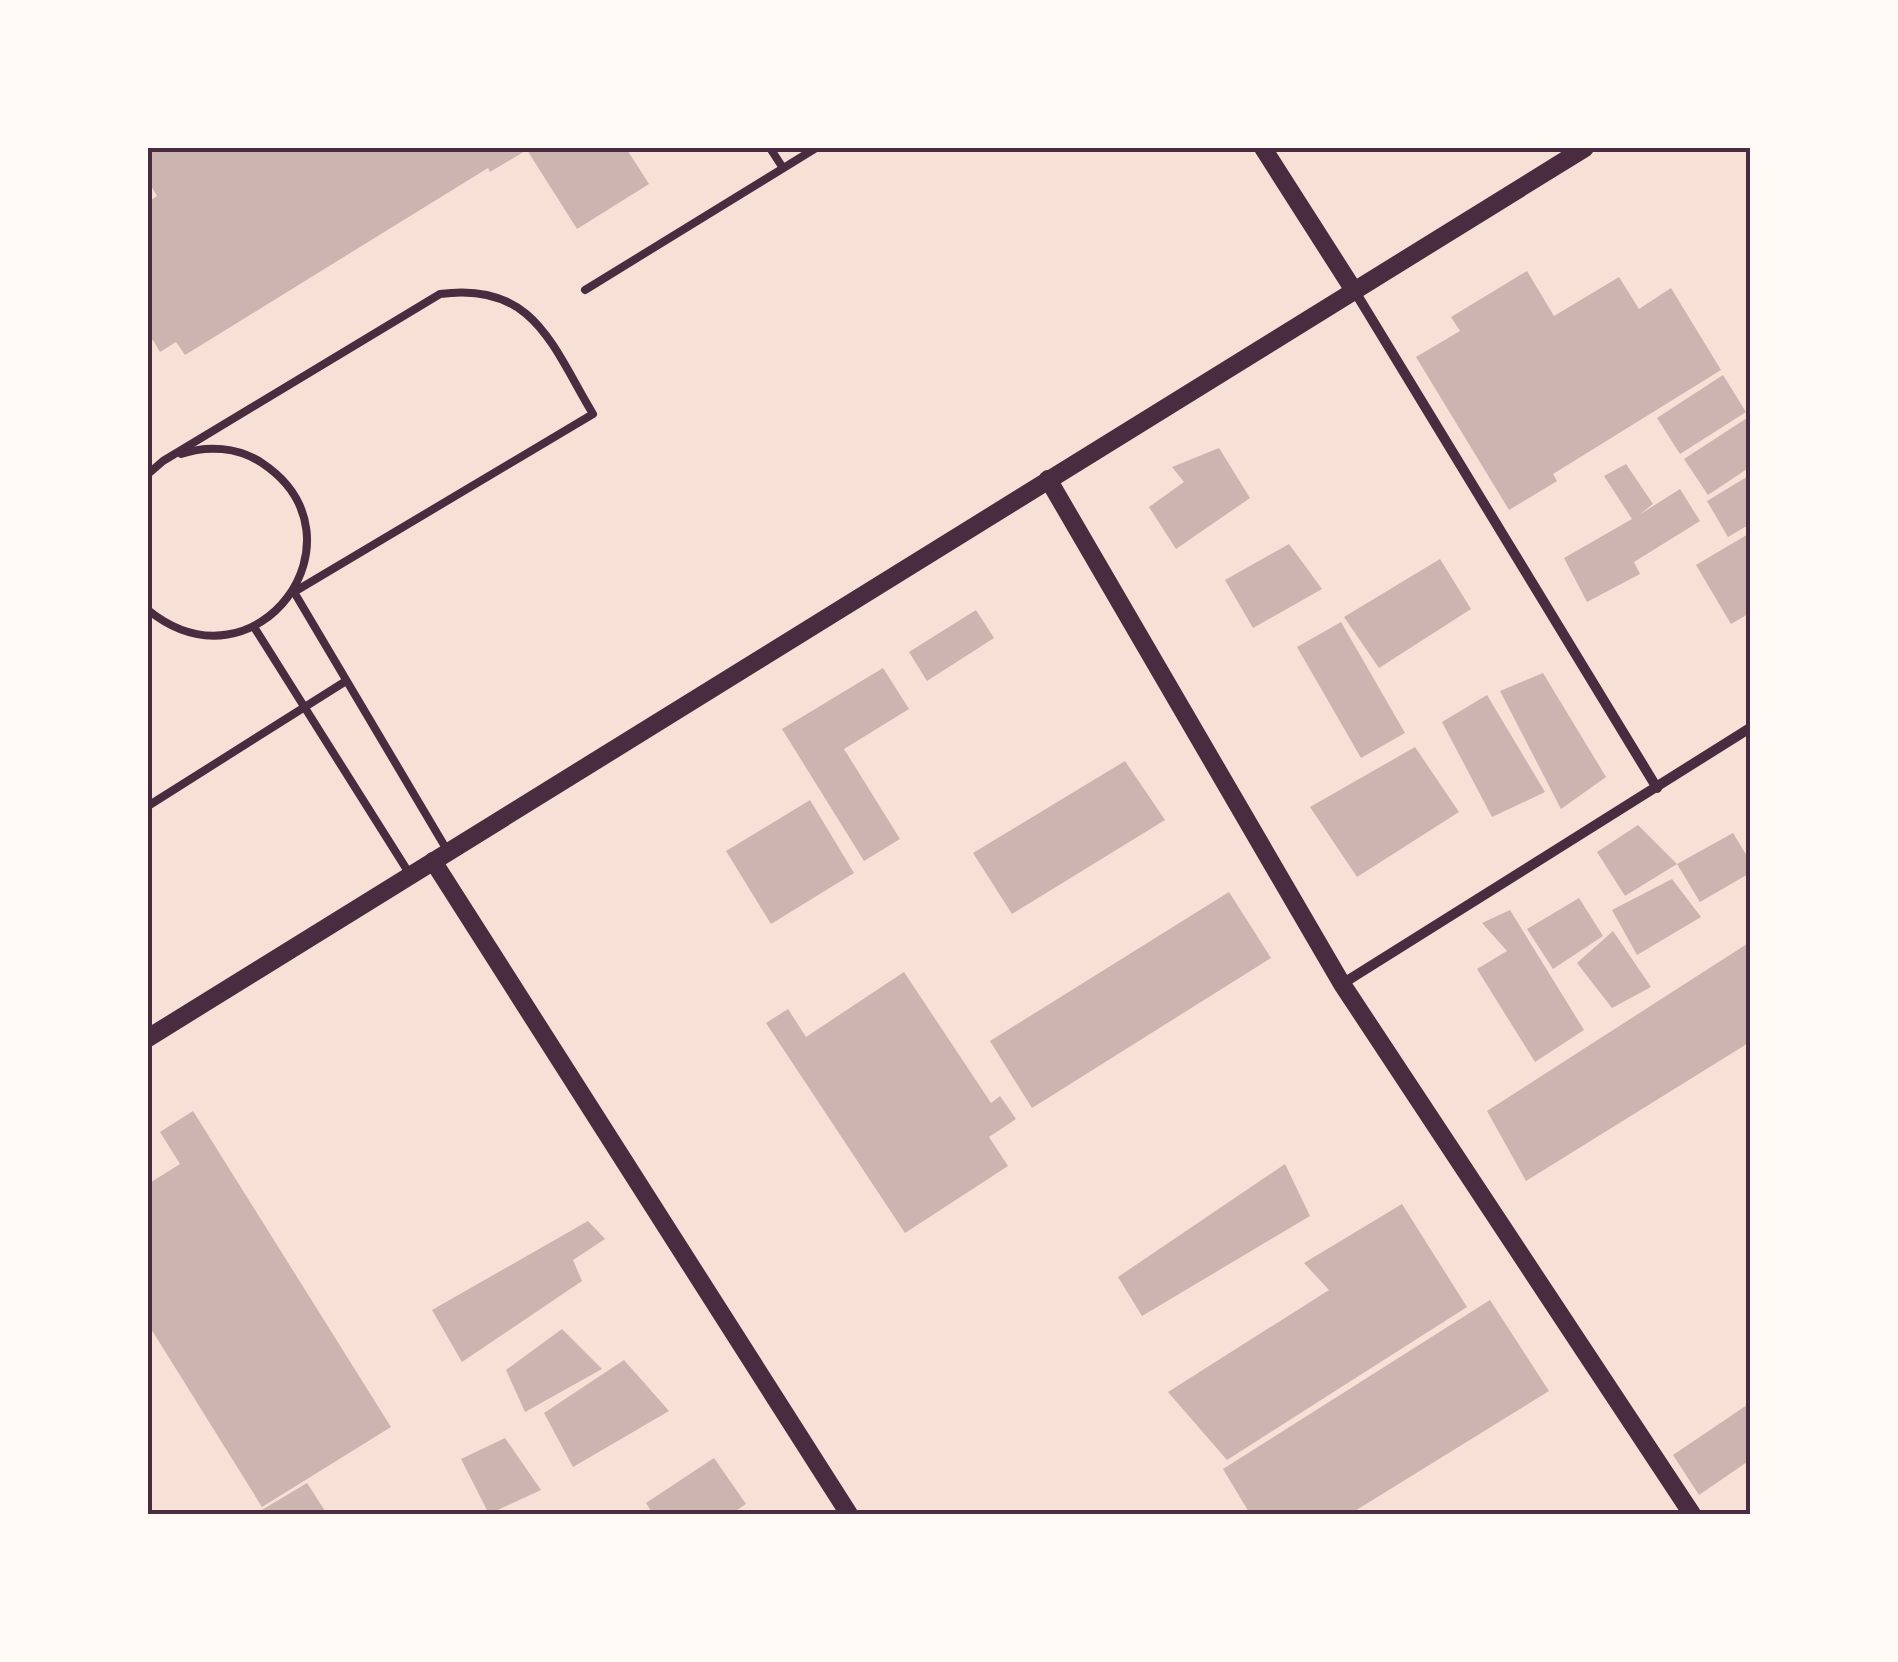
<svg xmlns="http://www.w3.org/2000/svg" width="1898" height="1662" font-family="'Work Sans',sans-serif">
<style>
.building{fill:#ccb4b1}
.lines{fill:none;stroke-linecap:round;stroke-linejoin:round}
.service{stroke:#4a2c40;stroke-width:8}
.minor{stroke:#4a2c40;stroke-width:10}
.tertiary{stroke:#4a2c40;stroke-width:18}
.neatline{fill:none;stroke:#4a2c40;stroke-width:4}
</style>
<rect width="100%" height="100%" fill="#f7e1d7"/>
<g class="building">
<path d="M148,148H626L649,184L577,229L527,150L490,172L488,168L185,355L176,342L160,352L153,340L148,343V202L157,196L148,181Z"/>
<path d="M1527,271L1554,316L1619,277L1639,309L1671,288L1721,370L1553,474L1557,481L1509,510L1416,357L1460,331L1451,317Z"/>
<path d="M1723,375L1746,412L1680,454L1657,418Z"/>
<path d="M1750,416V467L1708,495L1684,459Z"/>
<path d="M1219,448L1250,498L1176,549L1149,507L1184,482L1172,467Z"/>
<path d="M1626,464L1653,504L1639,515L1680,489L1700,521L1634,562L1640,574L1587,602L1564,558L1632,519L1604,476Z"/>
<path d="M1750,475V524L1728,537L1707,501Z"/>
<path d="M1750,533V613L1731,624L1696,565Z"/>
<path d="M1289,544L1322,589L1253,628L1225,580Z"/>
<path d="M1440,559L1471,609L1379,668L1344,617Z"/>
<path d="M976,610L994,638L927,681L909,652Z"/>
<path d="M1341,622L1405,733L1361,758L1297,647Z"/>
<path d="M883,668L909,709L844,749L900,839L864,861L782,729Z"/>
<path d="M1543,673L1606,777L1561,809L1500,691Z"/>
<path d="M1487,695L1545,792L1492,817L1442,722Z"/>
<path d="M1415,747L1459,812L1357,877L1310,807Z"/>
<path d="M1125,761L1165,820L1012,914L973,853Z"/>
<path d="M810,800L854,873L771,924L726,851Z"/>
<path d="M1638,825L1677,864L1625,896L1597,852Z"/>
<path d="M1733,833L1750,861V873L1700,902L1677,864Z"/>
<path d="M1672,879L1701,917L1637,955L1612,910Z"/>
<path d="M1229,892L1271,958L1032,1108L990,1041Z"/>
<path d="M1579,898L1603,936L1553,969L1527,929Z"/>
<path d="M1510,910L1584,1030L1535,1062L1477,969L1507,951L1482,923Z"/>
<path d="M1613,931L1651,987L1612,1008L1577,963Z"/>
<path d="M1750,942V1042L1526,1181L1487,1111Z"/>
<path d="M904,972L991,1103L1000,1096L1016,1119L989,1137L1008,1166L905,1233L766,1023L788,1009L806,1037Z"/>
<path d="M193,1111L391,1427L262,1507L148,1324V1184L180,1164L160,1132Z"/>
<path d="M1285,1164L1310,1216L1142,1316L1118,1277Z"/>
<path d="M1402,1204L1467,1307L1227,1460L1168,1392L1329,1290L1304,1263Z"/>
<path d="M588,1221L605,1239L573,1260L582,1281L462,1362L432,1310Z"/>
<path d="M1490,1300L1549,1391L1350,1514H1250L1223,1469Z"/>
<path d="M562,1329L602,1369L525,1412L506,1370Z"/>
<path d="M624,1360L669,1411L573,1467L544,1413Z"/>
<path d="M1750,1403V1460L1699,1495L1673,1455Z"/>
<path d="M505,1438L541,1490L489,1514L461,1459Z"/>
<path d="M714,1458L746,1504L731,1514H653L646,1503Z"/>
<path d="M307,1483L327,1514H255Z"/>
</g>
<g class="lines">
<g class="service">
<path d="M770,148L783,168"/>
<path d="M585,290L816,148"/>
<path d="M148,474L163,461L440,294C534,281 552,346 593,414L294,592L447,850"/>
<path d="M148,610C257,698 373,537 262,463C238,447 207,445 181,454"/>
<path d="M254,627L409,873"/>
<path d="M148,806L346,681"/>
</g>
<g class="minor">
<path d="M1354,290L1657,788"/>
<path d="M1342,984L1750,728"/>
</g>
<g class="tertiary">
<path d="M1263,148L1353,289"/>
<path d="M1048,479L1342,984L1692,1514"/>
<path d="M433,861L849,1514"/>
<path d="M148,1038L1585,148"/>
</g>
</g>
<rect width="1898" height="1662" fill="none" stroke="#fffaf5" stroke-width="300"/>
<rect x="150" y="150" width="1598" height="1362" class="neatline"/>
</svg>
